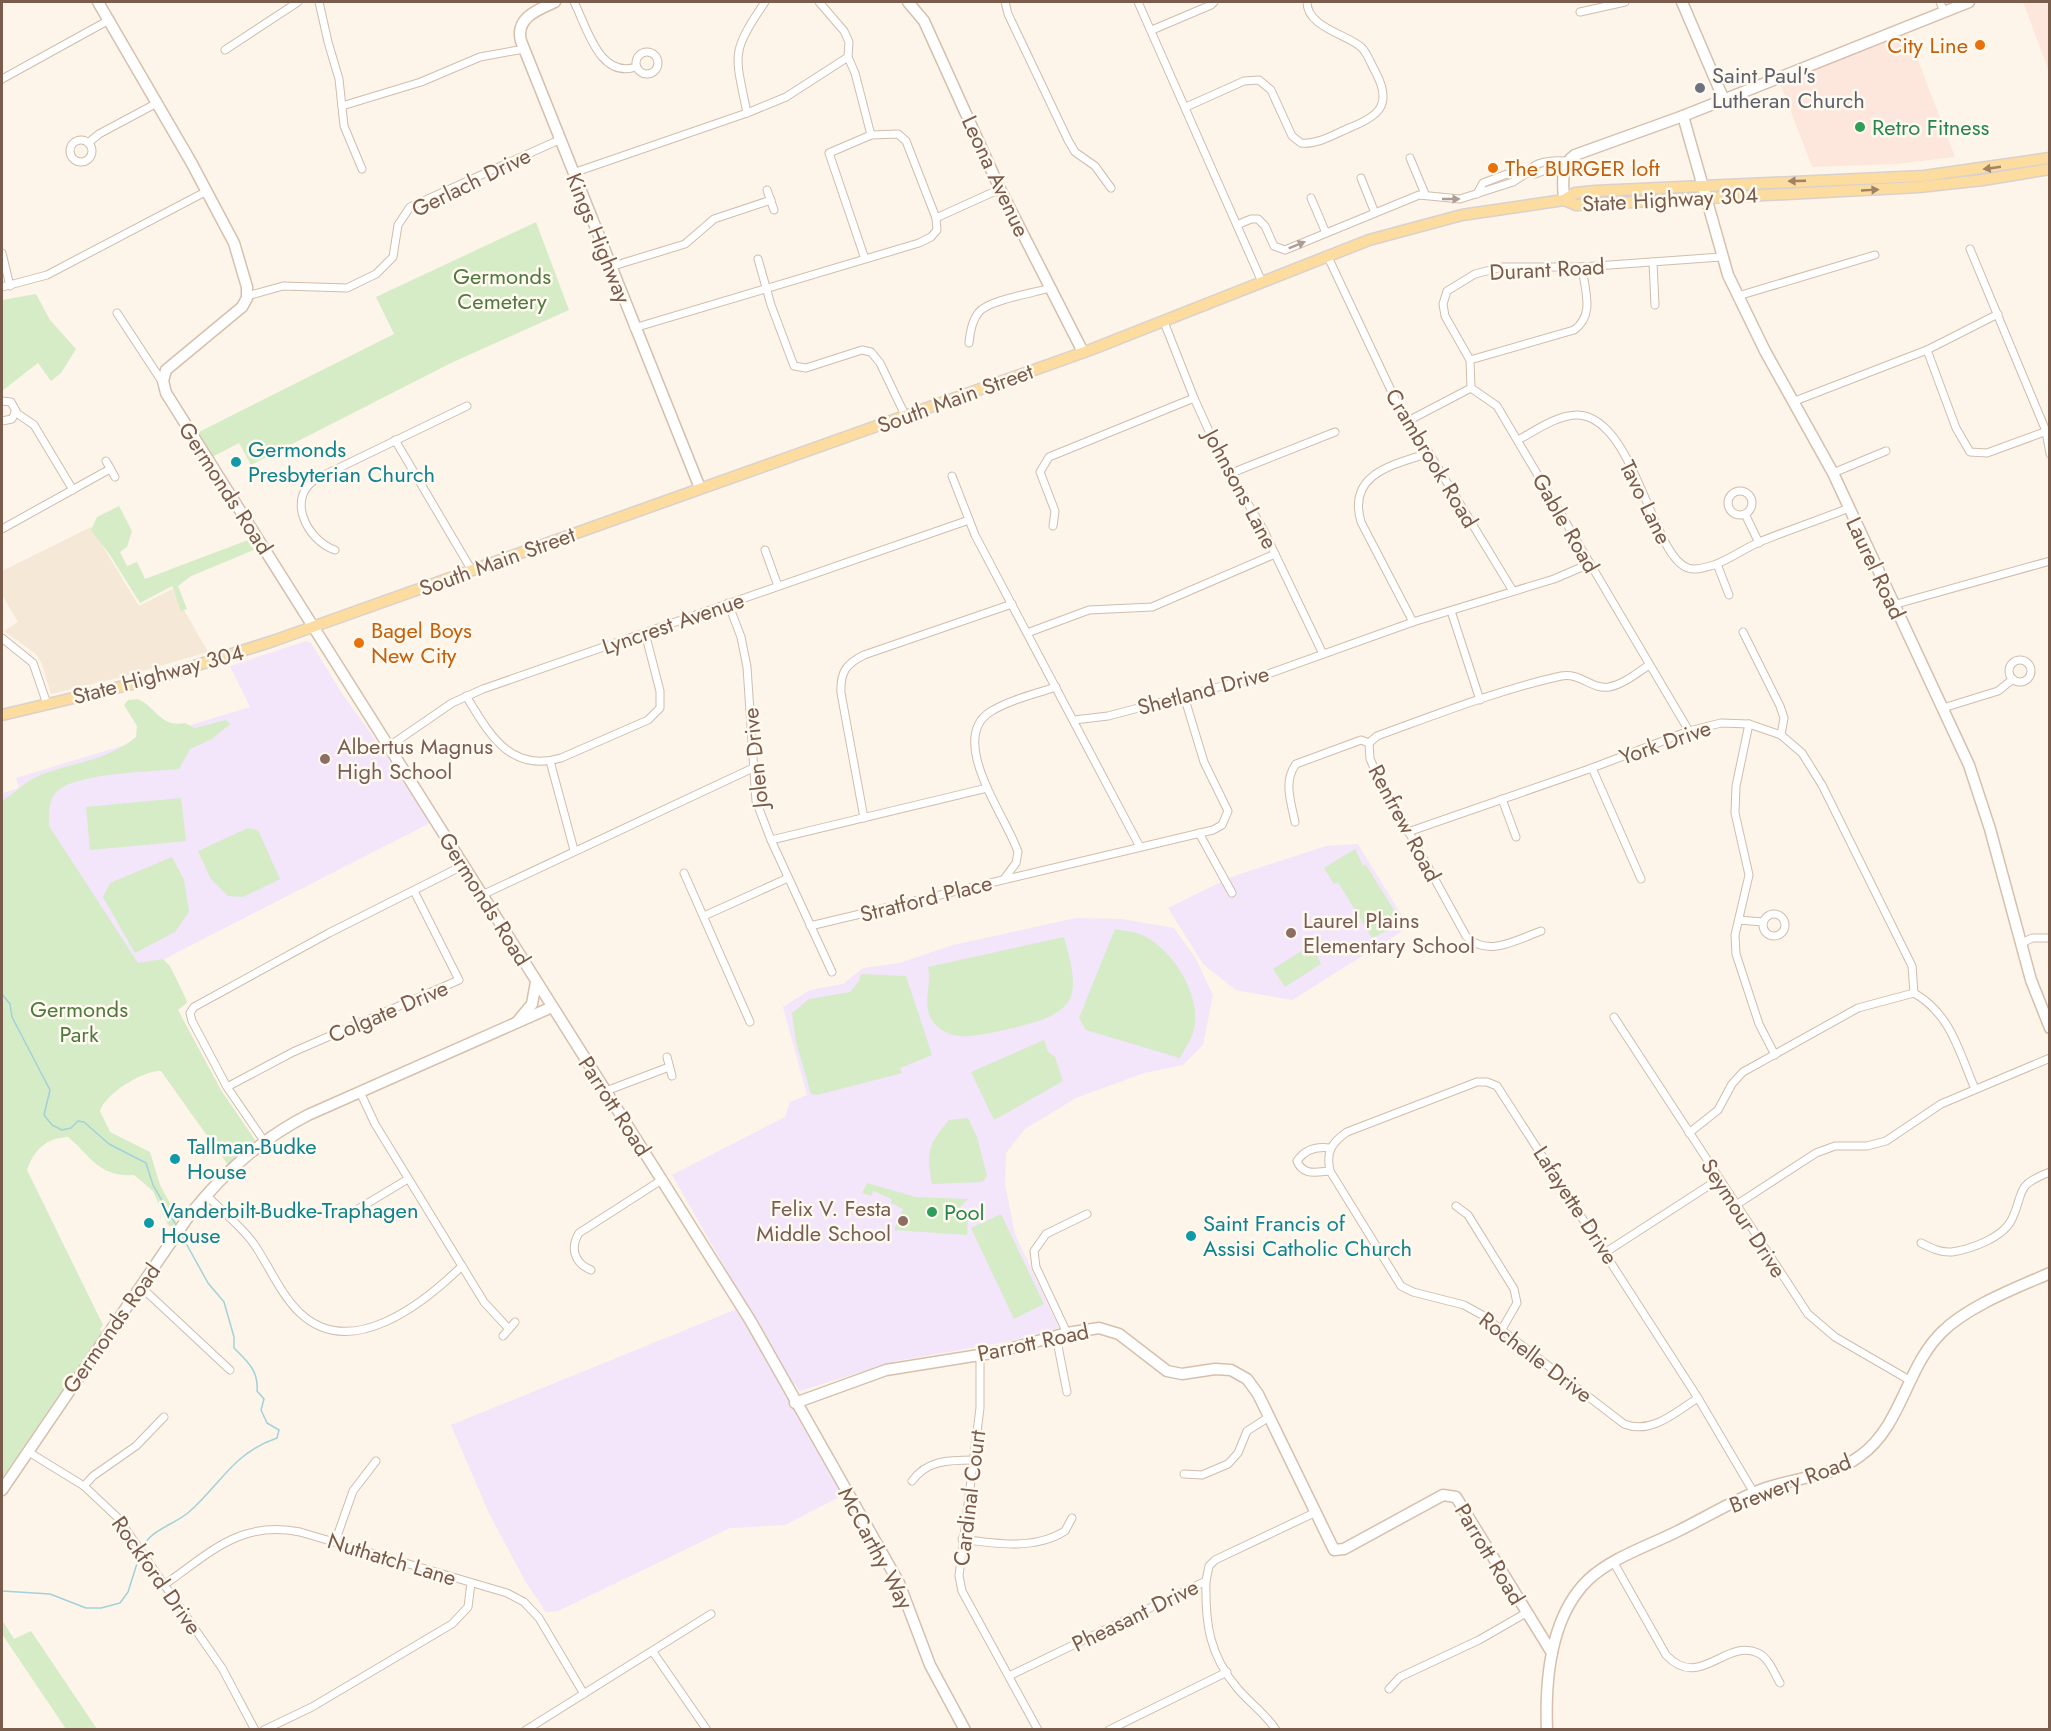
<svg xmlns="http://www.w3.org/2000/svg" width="2051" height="1731" font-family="Jost,sans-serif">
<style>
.residential{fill:#f5e8d7}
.commercial{fill:#fde7dc}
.education{fill:#f3e5fa}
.green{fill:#d5ecc6}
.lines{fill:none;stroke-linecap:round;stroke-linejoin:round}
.stream{stroke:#a2d1da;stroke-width:1.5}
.street-casing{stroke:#d0bdad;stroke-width:9}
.secondary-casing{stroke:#d6c0ad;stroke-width:13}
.primary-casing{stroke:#d9d1cd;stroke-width:13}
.street{stroke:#fff;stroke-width:7}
.secondary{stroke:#fff;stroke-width:10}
.primary{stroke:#fddca0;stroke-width:10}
.oneway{fill:#a18264}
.oneway2{fill:#af9d93}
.food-dot{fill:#e8710a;stroke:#fff9f0;stroke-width:2}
.worship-dot{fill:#6b7280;stroke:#fff9f0;stroke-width:2}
.leisure-dot{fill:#2e9e5b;stroke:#fff9f0;stroke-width:2}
.culture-dot{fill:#0f9aa8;stroke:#fff9f0;stroke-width:2}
.education-dot{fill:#8d6e63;stroke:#fff9f0;stroke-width:2}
.labels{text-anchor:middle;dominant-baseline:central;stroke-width:5;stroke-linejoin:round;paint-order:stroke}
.food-label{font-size:22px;fill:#c56008;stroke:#fff9f0;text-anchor:start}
.worship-label{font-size:22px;fill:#5b616d;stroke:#fff9f0;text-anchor:start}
.leisure-label{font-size:22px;fill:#27864d;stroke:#fff9f0;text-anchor:start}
.street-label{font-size:22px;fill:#795c4b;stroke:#fff9f0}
.park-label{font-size:22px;fill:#4f7940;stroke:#fff9f0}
.culture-label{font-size:22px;fill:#0d838f;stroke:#fff9f0;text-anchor:start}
.education-label{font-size:22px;fill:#785e54;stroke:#fff9f0;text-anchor:start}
</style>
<rect width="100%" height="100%" fill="#fdf5e9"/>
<path class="residential" d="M91,527L139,606L172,589L208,652L122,677L51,694L42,664L36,654L4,631L18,622L2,595V571Z"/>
<g class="commercial">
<path d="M2023,2H2049V72Z"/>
<path d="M1908,34L1955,157L1896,164L1812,167L1780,83Z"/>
</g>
<g class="education">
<path d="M306,641L311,643L343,695L370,732L430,823L139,972L2,810V793L19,788L16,778L250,707L230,666Z"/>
<path d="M1358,844L1409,927L1292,1000L1236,990L1203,964L1168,908L1231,877L1326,846Z"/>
<path d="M1076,918L1122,919L1174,928L1195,957L1213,995L1203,1045L1183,1065L1144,1073L1076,1098L1025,1129L1006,1153L1005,1184L1015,1234L1059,1328L1006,1342L896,1361L800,1391L783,1369L672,1175L785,1117L790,1102L807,1095L783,1007L810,990L843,984L863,968L900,963L953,945Z"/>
<path d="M737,1309L843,1495L785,1525L730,1528L558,1611L546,1612L525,1581L488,1511L451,1425Z"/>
</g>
<g class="green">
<path d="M536,222L569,310L451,363L251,465L239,443L212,457L197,433L394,334L376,297Z"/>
<path d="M36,294L50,320L76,349L61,373L51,381L38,363L2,391V300Z"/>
<path d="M119,506L132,531L127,547L120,552L127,566L137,562L145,579L248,540L254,550L191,576L178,586L187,609L181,611L172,586L140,603L110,555L91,530L97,517Z"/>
<path d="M137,699C156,706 160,728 185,723L195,728L226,720L230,724L212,739L190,749L179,769C152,772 69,772 54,795C48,804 49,816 49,826L138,963L163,959L170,966L186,999L187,1003L178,1010L221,1090L255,1140L228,1165L161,1071C143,1070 105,1094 100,1111L110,1132L150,1152L160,1185L178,1218L173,1227L168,1225L153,1191L134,1175C98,1177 92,1157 68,1137C46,1138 34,1150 27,1170L103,1325L100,1329L102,1332L2,1481V801C14,794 23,783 36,777C70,762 107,762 136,737L137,726L124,705L128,700Z"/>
<path d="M181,798L186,841L90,850L86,807Z"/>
<path d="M248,828L258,830L280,879L243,897L228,896L211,879L198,851Z"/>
<path d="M1355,849L1363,866L1366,865L1402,923L1372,938L1338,882L1334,884L1324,868Z"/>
<path d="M172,857L184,880L189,912L175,932L135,953L103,897L110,883Z"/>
<path d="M1115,929C1123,931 1134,931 1142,935C1173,949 1204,998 1193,1033C1190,1041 1184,1050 1180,1058L1086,1030L1079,1018Z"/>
<path d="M1064,937C1068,954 1077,978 1071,996C1068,1007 1054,1015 1044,1019C1029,1025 974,1038 959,1036C952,1035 943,1032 938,1027C918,1009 933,988 928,967Z"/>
<path d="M1311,945L1321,964L1285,987L1273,969Z"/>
<path d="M861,974L906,976L932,1055L900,1068L902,1073L817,1095L811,1094L796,1042L792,1013L809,999L850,992L859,981Z"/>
<path d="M1044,1040L1048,1052L1055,1057L1063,1081L994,1120L971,1072Z"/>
<path d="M968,1118L977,1137L987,1176L982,1182L932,1184C926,1152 928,1145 949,1120Z"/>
<path d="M867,1183L916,1197L968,1199L961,1206L960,1214L968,1215L967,1235L894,1230L903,1209L891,1203L892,1199L873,1191L871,1196L862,1193Z"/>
<path d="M1001,1214L1044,1304L1014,1319L971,1228Z"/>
<path d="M2,1620L14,1639L31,1631L97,1729H66L2,1634Z"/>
</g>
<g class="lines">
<g class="stream">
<path d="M2,994L10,1004L12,1017L50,1090L44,1115L52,1125L62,1130L71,1128L78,1121L84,1122L109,1144L146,1163L153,1185L176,1225"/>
<path d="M142,1549C149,1530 174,1525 189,1512C221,1484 233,1453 277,1438L279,1430L267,1423L261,1410L264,1399L257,1391C259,1371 247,1361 234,1348V1337L224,1302L208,1283L182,1236"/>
<path d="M2,1591L50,1594L86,1608H101L120,1603L128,1592L140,1554"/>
</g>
<defs>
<g id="street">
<path d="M319,2L328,42L339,79L344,126L362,169"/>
<path d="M574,2C587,27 599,79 636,67"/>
<path d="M819,2L844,31L849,42L848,57L855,73L871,135"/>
<path d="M1005,2L1008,14L1068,140L1075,152L1095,166L1111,188"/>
<path d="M1138,2L1262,282"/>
<path d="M1940,2L1944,12"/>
<path d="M1580,12L1625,2"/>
<path d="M1152,30L1211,5L1214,2"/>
<path d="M225,50L298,2"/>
<circle cx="647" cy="63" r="11"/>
<path d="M2,79L109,20"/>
<path d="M342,106L421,82L480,57L524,49"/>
<path d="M1186,107L1244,81L1259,80L1271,90L1292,136L1301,143C1317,145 1335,134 1349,128C1380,116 1393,104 1375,71C1371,64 1367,52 1361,47C1346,34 1307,27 1307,2"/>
<path d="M747,113C735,53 730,54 765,2"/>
<circle cx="81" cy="151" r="11"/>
<path d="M88,143L99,134L157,103"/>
<path d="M1410,158L1425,194"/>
<path d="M573,173L747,113L786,97L848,57"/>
<path d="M1527,173C1534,161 1553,160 1565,161"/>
<path d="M1361,178L1375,213"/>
<path d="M767,190L774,210"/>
<path d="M1477,194L1483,183L1507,174L1520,175"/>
<path d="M1311,198L1326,233"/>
<path d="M936,218L1000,189"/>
<path d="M1237,225L1251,219H1258L1265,226L1274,246L1285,250L1419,195L1460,199L1513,182L1527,173L1535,174L1567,162"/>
<path d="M1970,249L2046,431L2050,454"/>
<path d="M2,253L10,286"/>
<path d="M1327,255L1406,422L1429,453L1513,591"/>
<path d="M758,259L771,305L794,366L806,368L862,350L871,352L880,363L905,415"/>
<path d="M1653,262L1655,305"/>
<path d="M610,267L685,244L714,219L771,200"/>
<path d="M2,287L47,275L207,191"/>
<path d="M247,296L283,286L347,288L376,274L393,257L398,225L410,207L559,140"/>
<path d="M1738,296L1875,255"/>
<path d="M117,313L163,383"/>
<path d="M1164,322L1194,398L1222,460L1263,529L1323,654"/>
<path d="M634,328L919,243L931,237L937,230L936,218L906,141L898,134L871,135L829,153L865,259"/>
<path d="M969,343C970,332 972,320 979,312C989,300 1034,293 1050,288"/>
<path d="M1927,350L1956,428L1970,452L1987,453L2050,430"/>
<path d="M1470,360L1574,330C1595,315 1585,291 1582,267"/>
<path d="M1471,388L1497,406L1689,731"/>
<path d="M1471,388L1470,360L1445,316L1443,304L1447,291L1475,274L1502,267H1582L1721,257"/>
<path d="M2,401L11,402L16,411L12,419L2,421"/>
<path d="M1795,401L1927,350L1998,314"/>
<path d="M15,412L34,425L73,490"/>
<path d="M1406,422L1471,388"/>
<path d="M395,440L471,569"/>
<path d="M1518,440C1535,431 1557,415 1577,415C1635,416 1652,557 1688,568C1696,571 1706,567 1714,565C1730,559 1744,549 1759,542C1789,530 1819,520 1849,508"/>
<path d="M106,461L115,477"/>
<path d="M1833,473L1886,451"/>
<path d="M1229,474L1335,432"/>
<path d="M952,476L975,535L1140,847"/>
<circle cx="1740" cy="503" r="12"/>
<path d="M1745,514L1759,543"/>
<path d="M1053,526L1055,511L1040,472L1049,457L1194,398"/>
<path d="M2,529L110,469"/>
<path d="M335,550C306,540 285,496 318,478L467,406"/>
<path d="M765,550L778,586"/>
<path d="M1717,564L1729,595"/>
<path d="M728,603L741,637L747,667L756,801L771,840L832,972"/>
<path d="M1893,605L2050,561"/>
<path d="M1451,611L1480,700"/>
<path d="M1413,622L1361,522C1347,474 1392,465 1429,453"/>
<path d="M1743,632L1780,706L1784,718L1781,735"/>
<path d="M1027,633L1089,610L1152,607L1275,554"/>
<path d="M2,638L33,663L47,704"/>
<circle cx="2020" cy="671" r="11"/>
<path d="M466,696C489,733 509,773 561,758L648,720L660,708V691L645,633"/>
<path d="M1943,708L1998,691L2013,679"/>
<path d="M1074,720L1108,716L1268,674L1413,622L1554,579L1589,564"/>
<path d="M1749,724L1736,786L1735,813L1749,875L1735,935L1736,954L1759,1024L1775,1055"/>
<path d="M1369,743L1377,736C1438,714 1498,690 1561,676C1580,672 1592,690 1609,687C1624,684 1637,673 1649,665"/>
<path d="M1369,743L1370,759L1378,776L1466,936C1487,958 1516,940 1541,931"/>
<path d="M388,747L452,703L483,689L969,520"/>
<path d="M550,761L574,850"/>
<path d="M1592,768L1641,879"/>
<path d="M1502,799L1516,837"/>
<path d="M864,818L841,693C840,672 846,664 864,655L1012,604"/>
<path d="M1295,822C1291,802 1283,781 1296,764L1361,740L1369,743"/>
<path d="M1408,832L1592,768L1689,731L1721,723L1749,724L1781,735L1802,753L1822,785L1912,966L1914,993"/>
<path d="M1199,833L1232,893"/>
<path d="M771,840L987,788"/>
<path d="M684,873L750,1022"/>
<path d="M1004,879L1016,863L1018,852C1007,818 947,740 990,712C1009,700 1035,694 1056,687"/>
<path d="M482,895L753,768"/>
<circle cx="1774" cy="925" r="11"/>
<path d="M704,916L788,878"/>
<path d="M1739,920L1763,922"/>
<path d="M810,926L1213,830L1222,825L1228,811L1204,762L1184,696"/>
<path d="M2022,943L2032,938H2050"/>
<path d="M1914,993C1951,1014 1959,1052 1975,1089"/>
<path d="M1614,1017L1808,1314L1835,1337L1911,1381"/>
<path d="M667,1057L672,1076"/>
<path d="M227,1087L293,1052L459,980L414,891"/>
<path d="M606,1091L669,1067"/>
<path d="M360,1092L375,1124L484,1302L509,1329"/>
<path d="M1689,1133L1718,1110L1732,1084L1743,1072L1858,1008L1914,993"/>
<path d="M264,1141L227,1087L192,1021L190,1013L194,1007L329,933L464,865"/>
<path d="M1330,1148C1316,1146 1305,1149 1297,1161C1303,1176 1316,1172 1330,1171"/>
<path d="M206,1195C222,1211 241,1226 254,1244C269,1266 281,1295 300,1313C351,1361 423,1304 462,1266"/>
<path d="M1736,1205L1816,1153L1835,1146H1867L1886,1141L1941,1104L2050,1058"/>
<path d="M1456,1206L1468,1215L1514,1289L1517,1303L1502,1329"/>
<path d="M358,1209L408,1179"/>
<path d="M1921,1243C1931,1248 1941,1253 1952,1252C1971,1249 2003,1238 2012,1219C2025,1191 2014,1186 2050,1172"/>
<path d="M1606,1252L1719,1179"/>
<path d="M591,1270C574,1263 570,1248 579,1233L663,1179"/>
<path d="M140,1286L230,1370"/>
<path d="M1067,1333L1036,1267L1034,1251L1046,1234L1087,1214"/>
<path d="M503,1336L515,1322"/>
<path d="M1056,1336L1067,1392"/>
<path d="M980,1355V1408L959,1576L962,1591L1038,1730"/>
<path d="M1698,1398C1675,1412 1652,1435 1624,1424L1482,1315L1464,1305L1413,1292L1401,1286L1330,1171C1326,1152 1331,1143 1347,1132L1477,1082H1487L1497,1086L1698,1398L1754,1493"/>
<path d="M27,1451L84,1486L118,1518L222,1668L255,1730"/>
<path d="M1184,1474L1202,1475L1228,1464L1238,1453L1247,1431L1269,1417"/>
<path d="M912,1481C927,1460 949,1460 974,1460"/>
<path d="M84,1486L93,1476L136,1446L164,1417"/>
<path d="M962,1539C996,1544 1035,1550 1065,1531L1072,1518"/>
<path d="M335,1542L353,1491L376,1461"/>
<path d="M1614,1563L1666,1655C1700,1691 1725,1638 1758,1653C1769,1658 1774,1673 1780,1683"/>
<path d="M1206,1581C1205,1623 1209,1655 1238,1689C1250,1703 1266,1714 1276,1730"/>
<path d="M164,1585C210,1553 240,1520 300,1532L507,1593L524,1602L539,1618L584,1694"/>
<path d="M653,1652L707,1730"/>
<path d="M1009,1676L1206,1581L1209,1566L1215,1560L1314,1513"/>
<path d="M1389,1689L1400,1677L1479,1640L1526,1613"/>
<path d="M264,1730L312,1707L452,1624L468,1607L471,1583"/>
<path d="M526,1730L711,1614"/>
<path d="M1109,1730L1227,1672"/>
</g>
<g id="secondary">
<path d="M98,2L191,162L234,243L247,287V298L242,307L166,370L163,381L166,393L750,1320L899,1583L930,1665L965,1730"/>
<path d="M555,2C537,10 515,18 521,41L700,488"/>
<path d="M908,2L924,21L1000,189L1083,352"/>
<path d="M1682,2L1724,100"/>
<path d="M1683,116L1728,275L1765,351L1833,473L1969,765L1990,829L2031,980L2050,1028"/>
<path d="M1564,200C1563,184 1560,165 1575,155L1683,116L1969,2"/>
<path d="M518,1021L532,1004L536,982"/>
<path d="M795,1403L886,1370L998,1352L1067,1333L1099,1328L1119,1334L1167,1371L1182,1374L1215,1369L1231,1370L1247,1379L1258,1394L1334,1550L1344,1549L1443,1495L1456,1497L1552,1653"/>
<path d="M2,1490L186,1220C219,1177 259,1140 308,1115L552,1007"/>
<path d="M1547,1730C1545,1680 1550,1617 1588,1580C1611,1558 1648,1546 1676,1532C1705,1518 1735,1499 1766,1488C1798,1477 1832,1477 1860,1456C1902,1426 1906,1367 1942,1332C1968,1306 2016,1288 2050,1273"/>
</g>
<g id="primary">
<path d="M1564,200L1575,193L1595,191L1924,176L2050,158"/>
<path d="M1564,200L1576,205L1919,187L1983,180L2050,169"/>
<path d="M2,715L157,678L273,641L1090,350L1369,240L1462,215L1564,200"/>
</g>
</defs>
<use href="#street" class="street-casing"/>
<use href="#secondary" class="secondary-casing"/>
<use href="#primary" class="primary-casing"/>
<use href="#street" class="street"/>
<use href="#secondary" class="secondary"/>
<use href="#primary" class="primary"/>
</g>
<defs><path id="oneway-solid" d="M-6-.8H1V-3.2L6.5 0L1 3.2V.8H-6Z" transform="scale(1.5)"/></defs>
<g class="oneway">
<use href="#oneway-solid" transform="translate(1992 168) rotate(172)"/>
<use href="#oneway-solid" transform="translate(1797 181) rotate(178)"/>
<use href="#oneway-solid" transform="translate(1870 190) rotate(-3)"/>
</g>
<g class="oneway2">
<use href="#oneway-solid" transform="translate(1451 199)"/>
<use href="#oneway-solid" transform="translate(1297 245) rotate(-22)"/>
</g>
<g class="food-dot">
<circle cx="1980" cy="45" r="6"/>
<circle cx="1493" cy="168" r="6"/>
<circle cx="359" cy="643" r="6"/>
</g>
<circle class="worship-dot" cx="1700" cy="88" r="6"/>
<g class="leisure-dot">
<circle cx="1860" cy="127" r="6"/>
<circle cx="932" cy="1212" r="6"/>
</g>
<g class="culture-dot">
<circle cx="236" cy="462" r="6"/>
<circle cx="175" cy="1159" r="6"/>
<circle cx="149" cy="1223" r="6"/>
<circle cx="1191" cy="1236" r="6"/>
</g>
<g class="education-dot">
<circle cx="325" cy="759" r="6"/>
<circle cx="1291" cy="933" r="6"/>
<circle cx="903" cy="1221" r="6"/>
</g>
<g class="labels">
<g class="food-label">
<text x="1968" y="45" text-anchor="end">City Line</text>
<text x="1505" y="168">The BURGER loft</text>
<text x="371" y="630">Bagel Boys<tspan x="371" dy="25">New City</tspan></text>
</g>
<g class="worship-label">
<text x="1712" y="75">Saint Paul's<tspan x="1712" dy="25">Lutheran Church</tspan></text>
</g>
<g class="leisure-label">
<text x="1872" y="127">Retro Fitness</text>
<text x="944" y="1212">Pool</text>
</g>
<g class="street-label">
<text transform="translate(996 176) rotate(65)">Leona Avenue</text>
<text transform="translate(471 182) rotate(-26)">Gerlach Drive</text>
<text transform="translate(1670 199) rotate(-3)">State Highway 304</text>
<text transform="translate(599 238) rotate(68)">Kings Highway</text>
<text transform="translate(1547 269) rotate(-3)">Durant Road</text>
<text transform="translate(955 398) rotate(-20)">South Main Street</text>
<text transform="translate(1432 458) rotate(59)">Crambrook Road</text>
<text transform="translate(226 488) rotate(57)">Germonds Road</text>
<text transform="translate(1241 489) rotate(62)">Johnsons Lane</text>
<text transform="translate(1646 502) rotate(64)">Tavo Lane</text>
<text transform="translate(1566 523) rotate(60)">Gable Road</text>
<text transform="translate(497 561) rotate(-20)">South Main Street</text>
<text transform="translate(1876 568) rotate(65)">Laurel Road</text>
<text transform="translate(673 623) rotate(-19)">Lyncrest Avenue</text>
<text transform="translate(158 674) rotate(-15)">State Highway 304</text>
<text transform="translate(1203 690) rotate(-15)">Shetland Drive</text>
<text transform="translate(1665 742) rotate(-19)">York Drive</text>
<text transform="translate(755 758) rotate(-96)">Jolen Drive</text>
<text transform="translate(1405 823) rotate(62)">Renfrew Road</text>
<text transform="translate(926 898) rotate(-14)">Stratford Place</text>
<text transform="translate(485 899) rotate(58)">Germonds Road</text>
<text transform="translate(388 1011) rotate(-23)">Colgate Drive</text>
<text transform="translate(615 1106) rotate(57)">Parrott Road</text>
<text transform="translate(1576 1205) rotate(57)">Lafayette Drive</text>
<text transform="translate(1744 1218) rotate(57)">Seymour Drive</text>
<text transform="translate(111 1328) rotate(-55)">Germonds Road</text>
<text transform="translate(1033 1342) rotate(-12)">Parrott Road</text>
<text transform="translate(1536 1357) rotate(37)">Rochelle Drive</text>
<text transform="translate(1790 1483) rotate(-21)">Brewery Road</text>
<text transform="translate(969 1498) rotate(-83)">Cardinal Court</text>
<text transform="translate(876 1548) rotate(62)">McCarthy Way</text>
<text transform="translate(1490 1554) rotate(59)">Parrott Road</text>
<text transform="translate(392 1559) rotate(17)">Nuthatch Lane</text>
<text transform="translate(157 1575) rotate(55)">Rockford Drive</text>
<text transform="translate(1135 1615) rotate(-26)">Pheasant Drive</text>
</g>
<g class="park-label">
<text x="502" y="276">Germonds<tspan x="502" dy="25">Cemetery</tspan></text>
<text x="79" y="1009">Germonds<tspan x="79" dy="25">Park</tspan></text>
</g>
<g class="culture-label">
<text x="248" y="449">Germonds<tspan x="248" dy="25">Presbyterian Church</tspan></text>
<text x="187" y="1146">Tallman-Budke<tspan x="187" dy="25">House</tspan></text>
<text x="161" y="1210">Vanderbilt-Budke-Traphagen<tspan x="161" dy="25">House</tspan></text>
<text x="1203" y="1223">Saint Francis of<tspan x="1203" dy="25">Assisi Catholic Church</tspan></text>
</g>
<g class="education-label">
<text x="337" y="746">Albertus Magnus<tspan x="337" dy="25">High School</tspan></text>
<text x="1303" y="920">Laurel Plains<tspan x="1303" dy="25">Elementary School</tspan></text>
<text x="891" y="1208" text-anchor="end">Felix V. Festa<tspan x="891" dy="25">Middle School</tspan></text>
</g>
</g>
<rect width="2051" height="1731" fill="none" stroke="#795c4b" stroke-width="6"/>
</svg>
